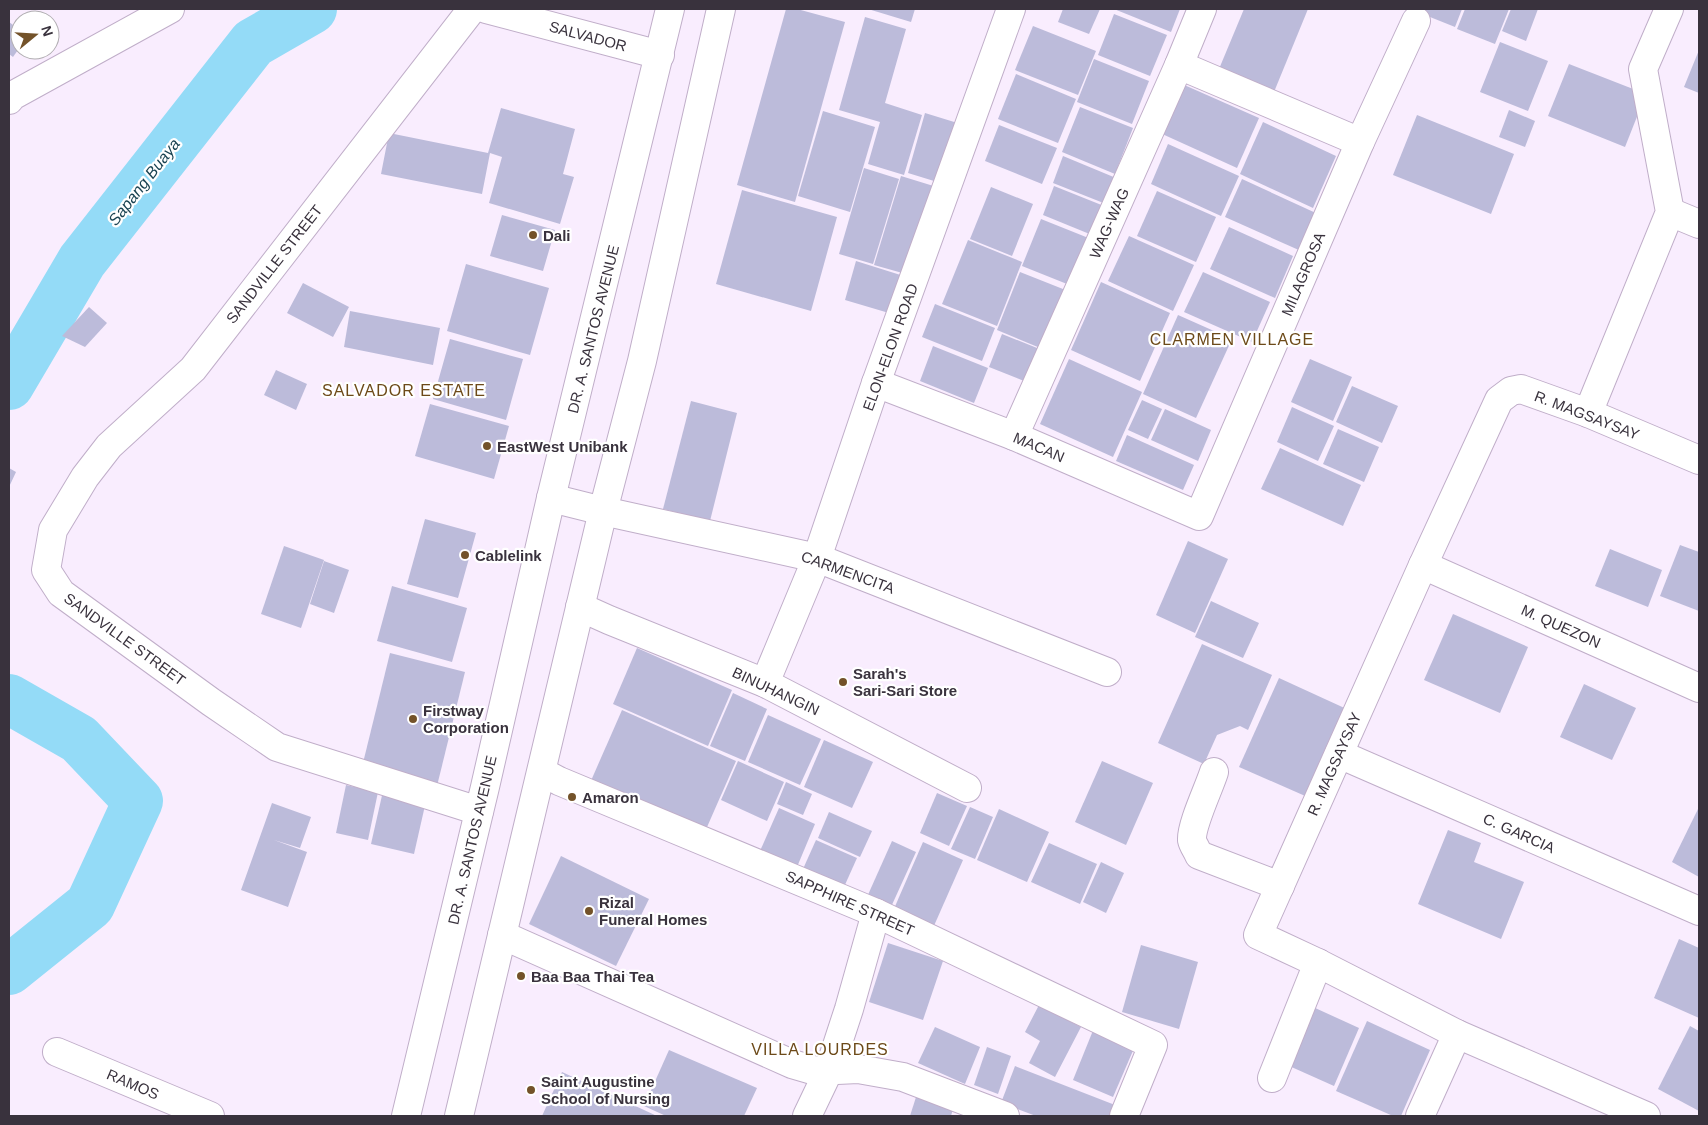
<svg xmlns="http://www.w3.org/2000/svg" width="1708" height="1125" font-family="Arial,sans-serif">
<style>
.lines{fill:none;stroke-linecap:round;stroke-linejoin:round}
.river{stroke:#94dbf7;stroke-width:50}
.building{fill:#bcbbda}
.minor-casing{stroke:#c0aec9;stroke-width:30}
.major-casing{stroke:#c0aec9;stroke-width:30}
.minor{stroke:#fff;stroke-width:28}
.major{stroke:#fff;stroke-width:28}
.poi-dot{fill:#735229;stroke:#fff;stroke-width:2}
.labels{text-anchor:middle;dominant-baseline:central;stroke-width:4.5;stroke-linejoin:round;paint-order:stroke}
.street-label{font-size:15px;fill:#39323d;stroke:#fff}
.poi-label{font-size:15px;font-weight:bold;fill:#39323d;stroke:#fff;text-anchor:start}
.water-label{font-size:16px;font-style:italic;fill:#1b4453;stroke:#fff}
.neighbourhood-label{font-size:16px;letter-spacing:1px;fill:#6d4a19;stroke:#fff}
</style>
<rect width="100%" height="100%" fill="#f9edfe"/>
<g class="lines">
<g class="river">
<path d="M9,385L82,261L253,43L312,9"/>
<path d="M9,699L79,739L138,801L90,905L9,970"/>
</g>
</g>
<g class="building">
<path d="M786,9H797L845,22L795,202L737,185Z"/>
<path d="M868,9H915L911,22Z"/>
<path d="M1063,9H1100L1089,34L1058,22Z"/>
<path d="M1114,9H1180L1171,32Z"/>
<path d="M1244,9H1308L1274,92L1219,69Z"/>
<path d="M1410,9H1462L1455,27Z"/>
<path d="M1465,9H1509L1495,44L1457,29Z"/>
<path d="M1511,9H1538L1526,41L1502,31Z"/>
<path d="M1114,14L1167,35L1150,76L1098,55Z"/>
<path d="M865,17L906,29L885,103L922,115L904,175L868,164L880,122L839,110Z"/>
<path d="M9,22L20,30V47L13,57L9,54Z"/>
<path d="M1033,26L1096,51L1078,95L1015,70Z"/>
<path d="M1500,42L1548,61L1528,111L1480,92Z"/>
<path d="M1699,50V93L1684,87Z"/>
<path d="M1094,59L1149,81L1132,124L1077,102Z"/>
<path d="M1569,64L1646,94L1625,147L1548,116Z"/>
<path d="M1016,74L1076,99L1058,143L998,119Z"/>
<path d="M1182,84L1259,118L1237,168L1160,133Z"/>
<path d="M1080,107L1133,128L1115,174L1062,152Z"/>
<path d="M501,108L575,129L563,174L574,177L560,224L489,203L502,157L490,153L482,194L381,174L389,133L488,153Z"/>
<path d="M1509,110L1535,121L1525,147L1499,137Z"/>
<path d="M823,111L875,127L850,212L798,196Z"/>
<path d="M925,113L964,125L947,185L908,173Z"/>
<path d="M1417,115L1514,154L1491,214L1393,175Z"/>
<path d="M1263,122L1336,156L1313,208L1240,174Z"/>
<path d="M999,125L1057,148L1042,184L985,161Z"/>
<path d="M1168,144L1239,176L1221,216L1151,184Z"/>
<path d="M1063,156L1116,178L1106,204L1053,183Z"/>
<path d="M864,168L899,179L873,264L839,254Z"/>
<path d="M901,176L940,188L913,276L874,265Z"/>
<path d="M1242,179L1318,214L1301,251L1225,217Z"/>
<path d="M1054,186L1104,206L1092,235L1043,215Z"/>
<path d="M991,187L1033,204L1012,256L970,239Z"/>
<path d="M742,190L837,217L811,311L716,284Z"/>
<path d="M1157,191L1216,217L1196,262L1137,236Z"/>
<path d="M502,215L555,230L543,271L490,256Z"/>
<path d="M1041,219L1091,239L1072,286L1022,266Z"/>
<path d="M1229,227L1293,256L1275,298L1210,269Z"/>
<path d="M1129,236L1194,265L1173,311L1108,281Z"/>
<path d="M968,240L1022,262L997,326L942,304Z"/>
<path d="M856,261L910,278L899,316L845,300Z"/>
<path d="M466,264L549,288L530,355L447,331Z"/>
<path d="M1020,272L1068,291L1045,350L997,330Z"/>
<path d="M1203,272L1270,302L1252,342L1184,312Z"/>
<path d="M1101,282L1170,313L1140,381L1071,350Z"/>
<path d="M303,283L349,307L333,337L287,313Z"/>
<path d="M935,304L995,328L982,361L922,337Z"/>
<path d="M89,307L107,323L85,347L62,336Z"/>
<path d="M350,311L440,328L433,365L344,347Z"/>
<path d="M1178,315L1232,339L1196,418L1143,394Z"/>
<path d="M1002,334L1042,350L1029,383L989,367Z"/>
<path d="M450,339L523,359L506,420L433,399Z"/>
<path d="M933,346L988,368L974,403L920,381Z"/>
<path d="M1069,359L1142,392L1113,457L1040,424Z"/>
<path d="M1310,359L1352,377L1333,421L1291,402Z"/>
<path d="M276,370L307,384L296,410L264,395Z"/>
<path d="M1352,386L1398,406L1382,443L1336,422Z"/>
<path d="M1142,400L1162,409L1148,439L1128,430Z"/>
<path d="M691,401L737,413L710,521L663,509Z"/>
<path d="M430,404L509,426L494,479L415,456Z"/>
<path d="M1292,407L1334,426L1318,461L1277,442Z"/>
<path d="M1165,409L1211,430L1198,461L1151,440Z"/>
<path d="M1338,429L1379,447L1364,482L1323,464Z"/>
<path d="M1127,435L1194,465L1183,490L1116,461Z"/>
<path d="M1280,448L1361,485L1343,526L1261,489Z"/>
<path d="M9,468L16,472L9,487Z"/>
<path d="M425,519L476,533L458,598L407,584Z"/>
<path d="M1188,541L1228,559L1195,633L1156,615Z"/>
<path d="M1680,545L1699,552V611L1660,596Z"/>
<path d="M284,546L324,560L301,628L261,614Z"/>
<path d="M1610,549L1662,570L1648,607L1595,586Z"/>
<path d="M324,561L349,570L334,613L310,604Z"/>
<path d="M392,586L467,608L452,662L377,641Z"/>
<path d="M1211,601L1259,623L1243,658L1195,637Z"/>
<path d="M1453,614L1528,647L1500,713L1424,680Z"/>
<path d="M1202,644L1272,675L1248,730L1240,726L1217,735L1204,764L1158,743Z"/>
<path d="M637,648L732,690L708,746L613,704Z"/>
<path d="M390,653L465,672L437,786L362,767Z"/>
<path d="M1279,678L1351,711L1312,799L1239,767Z"/>
<path d="M1584,684L1636,708L1612,760L1560,737Z"/>
<path d="M733,693L767,709L745,761L710,746Z"/>
<path d="M622,710L736,761L704,834L590,783Z"/>
<path d="M768,715L821,739L800,785L748,762Z"/>
<path d="M824,740L873,762L852,808L804,787Z"/>
<path d="M738,761L784,782L767,821L721,800Z"/>
<path d="M1102,761L1153,783L1126,845L1075,822Z"/>
<path d="M786,782L812,794L803,815L777,804Z"/>
<path d="M346,785L378,792L368,840L336,833Z"/>
<path d="M383,791L426,801L414,854L371,844Z"/>
<path d="M937,793L967,806L949,846L920,833Z"/>
<path d="M272,803L311,817L300,848L274,840L307,852L288,907L241,890Z"/>
<path d="M970,807L993,817L975,859L951,849Z"/>
<path d="M1699,807V877L1672,862Z"/>
<path d="M779,808L815,824L797,867L760,851Z"/>
<path d="M999,809L1049,832L1027,882L977,860Z"/>
<path d="M829,812L872,831L860,857L818,838Z"/>
<path d="M1448,830L1481,843L1474,862L1524,882L1501,939L1418,904Z"/>
<path d="M816,840L857,858L844,887L803,869Z"/>
<path d="M892,841L916,852L891,907L867,897Z"/>
<path d="M923,842L963,860L933,928L893,911Z"/>
<path d="M1049,843L1097,864L1080,904L1031,882Z"/>
<path d="M561,856L649,899L616,966L529,924Z"/>
<path d="M1101,862L1124,873L1106,913L1083,902Z"/>
<path d="M1679,939L1699,948V1018L1654,998Z"/>
<path d="M888,943L943,961L923,1020L869,1002Z"/>
<path d="M1141,945L1198,962L1179,1029L1122,1012Z"/>
<path d="M1039,1005L1081,1027L1055,1077L1029,1063L1040,1041L1025,1032Z"/>
<path d="M1313,1007L1359,1028L1334,1086L1287,1065Z"/>
<path d="M1367,1021L1430,1050L1401,1116H1393L1336,1091Z"/>
<path d="M1690,1026L1699,1031V1111L1658,1089Z"/>
<path d="M935,1027L980,1047L965,1084L918,1063Z"/>
<path d="M1094,1028L1135,1046L1113,1097L1073,1080Z"/>
<path d="M987,1047L1011,1056L998,1094L974,1085Z"/>
<path d="M669,1050L757,1088L744,1116H666L644,1106Z"/>
<path d="M1015,1066L1115,1105L1111,1116H1036L1001,1103Z"/>
<path d="M562,1072L657,1116H542Z"/>
<path d="M916,1097L953,1109L951,1116H910Z"/>
</g>
<g class="lines">
<defs>
<g id="minor">
<path d="M472,9L193,369L109,446L85,477L53,530L46,570L61,593L211,702L277,747L479,811"/>
<path d="M486,9L660,55"/>
<path d="M1179,65L1360,142"/>
<path d="M9,100L12,96L170,9"/>
<path d="M1670,212L1699,224"/>
<path d="M876,383L1014,436L1199,516L1360,142L1416,21"/>
<path d="M1588,413L1670,212L1643,69L1669,9"/>
<path d="M1014,436L1179,65L1202,9"/>
<path d="M551,498L603,511L817,558L1107,672"/>
<path d="M1423,565L1699,688"/>
<path d="M580,607L609,620L765,683L967,788"/>
<path d="M765,683L817,558L876,383L1011,9"/>
<path d="M1339,754L1699,911"/>
<path d="M542,772L559,781L876,913L1153,1045L1124,1116"/>
<path d="M1214,772C1209,788 1191,825 1192,840C1193,845 1197,850 1199,855L1280,886"/>
<path d="M502,935L792,1064L816,1071L858,1069L903,1077L1005,1116"/>
<path d="M57,1052L210,1116"/>
<path d="M1272,1078L1318,963"/>
<path d="M807,1116L829,1070L849,1009L876,913"/>
<path d="M1420,1116L1457,1034"/>
<path d="M1646,1116L1457,1034L1318,963L1258,935L1423,565L1499,400L1511,391L1521,389L1588,413L1699,460"/>
</g>
<g id="major">
<path d="M406,1116L485,787L551,498L670,9"/>
<path d="M459,1116L603,511L642,361L721,9"/>
</g>
</defs>
<use href="#minor" class="minor-casing"/>
<use href="#major" class="major-casing"/>
<use href="#minor" class="minor"/>
<use href="#major" class="major"/>
</g>
<g class="poi-dot">
<circle cx="533" cy="235" r="5"/>
<circle cx="487" cy="446" r="5"/>
<circle cx="465" cy="555" r="5"/>
<circle cx="843" cy="682" r="5"/>
<circle cx="413" cy="719" r="5"/>
<circle cx="572" cy="797" r="5"/>
<circle cx="589" cy="911" r="5"/>
<circle cx="521" cy="976" r="5"/>
<circle cx="531" cy="1090" r="5"/>
</g>
<g class="labels">
<g class="street-label">
<text transform="translate(588 36) rotate(15)">SALVADOR</text>
<text transform="translate(1109 223) rotate(-66)">WAG-WAG</text>
<text transform="translate(274 264) rotate(-52)">SANDVILLE STREET</text>
<text transform="translate(1303 274) rotate(-67)">MILAGROSA</text>
<text transform="translate(593 329) rotate(-76)">DR. A. SANTOS AVENUE</text>
<text transform="translate(890 347) rotate(-70)">ELON-ELON ROAD</text>
<text transform="translate(1587 415) rotate(21)">R. MAGSAYSAY</text>
<text transform="translate(1039 447) rotate(23)">MACAN</text>
<text transform="translate(848 572) rotate(20)">CARMENCITA</text>
<text transform="translate(1561 626) rotate(24)">M. QUEZON</text>
<text transform="translate(125 639) rotate(36)">SANDVILLE STREET</text>
<text transform="translate(776 691) rotate(25)">BINUHANGIN</text>
<text transform="translate(1334 764) rotate(-66)">R. MAGSAYSAY</text>
<text transform="translate(1519 833) rotate(24)">C. GARCIA</text>
<text transform="translate(472 840) rotate(-77)">DR. A. SANTOS AVENUE</text>
<text transform="translate(850 903) rotate(24)">SAPPHIRE STREET</text>
<text transform="translate(133 1084) rotate(23)">RAMOS</text>
</g>
<g class="poi-label">
<text x="543" y="235">Dali</text>
<text x="497" y="446">EastWest Unibank</text>
<text x="475" y="555">Cablelink</text>
<text x="853" y="673">Sarah's<tspan x="853" dy="17">Sari-Sari Store</tspan></text>
<text x="423" y="710">Firstway<tspan x="423" dy="17">Corporation</tspan></text>
<text x="582" y="797">Amaron</text>
<text x="599" y="902">Rizal<tspan x="599" dy="17">Funeral Homes</tspan></text>
<text x="531" y="976">Baa Baa Thai Tea</text>
<text x="541" y="1081">Saint Augustine<tspan x="541" dy="17">School of Nursing</tspan></text>
</g>
<g class="water-label">
<text transform="translate(144 182) rotate(-52)">Sapang Buaya</text>
</g>
<g class="neighbourhood-label">
<text x="1232" y="339">CLARMEN VILLAGE</text>
<text x="404" y="390">SALVADOR ESTATE</text>
<text x="820" y="1049">VILLA LOURDES</text>
</g>
</g>
<rect width="1708" height="1125" fill="none" stroke="#39323d" stroke-width="20"/>
<g transform="translate(35 35) rotate(72)"><circle r="24" fill="#ffffff" stroke="#b0adb1"/>
<path d="M0-4L9 19L0 12L-9 19Z" fill="#735229"/>
<text y="-8" font-size="14" font-weight="bold" text-anchor="middle" fill="#39323d">N</text>
</g>
</svg>
